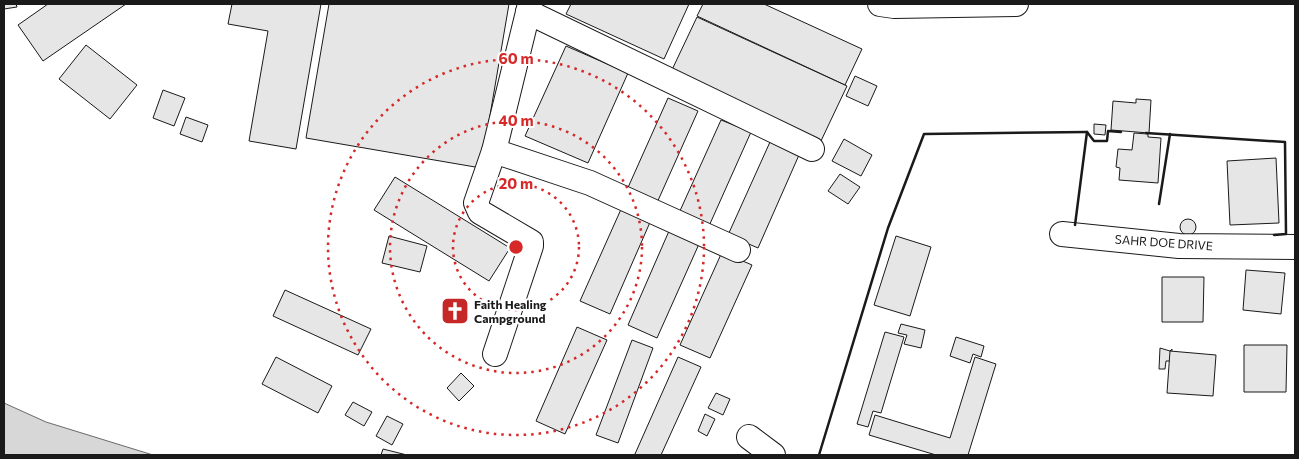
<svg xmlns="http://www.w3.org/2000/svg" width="1299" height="459" font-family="Commissioner,sans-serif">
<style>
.water{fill:#d7d7d7;stroke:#6a6a6a}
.building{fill:#e6e6e6;stroke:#1a1a1a}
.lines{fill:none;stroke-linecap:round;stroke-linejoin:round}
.minor-casing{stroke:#1a1a1a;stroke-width:26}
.minor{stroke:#fff;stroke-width:24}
.wall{stroke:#1a1a1a;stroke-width:2.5}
.ring{fill:none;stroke:#d62828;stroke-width:2.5;stroke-dasharray:2.5 5}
.labels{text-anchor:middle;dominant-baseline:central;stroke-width:4;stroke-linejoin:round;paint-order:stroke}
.street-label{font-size:12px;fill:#1a1a1a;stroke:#fff}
.poi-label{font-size:12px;font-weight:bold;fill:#1a1a1a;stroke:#fff;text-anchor:start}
.centre{fill:#d62828;stroke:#fff;stroke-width:2.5}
.ring-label{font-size:15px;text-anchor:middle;font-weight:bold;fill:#d62828;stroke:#fff;stroke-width:4;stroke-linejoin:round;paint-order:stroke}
</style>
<rect width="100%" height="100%" fill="#fff"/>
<path class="water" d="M4,403L46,422L153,455H4Z"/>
<g class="building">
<path d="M4,4H16L17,7L4,9Z"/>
<path d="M48,4H126L43,61L18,25Z"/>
<path d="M232,4H321L296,149L249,141L268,31L228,24Z"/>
<path d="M329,4H509L481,168L306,138Z"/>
<path d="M571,4H689L664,59L566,14Z"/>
<path d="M703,4H764L862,49L845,85L697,16Z"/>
<path d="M697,17L847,86L820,143L670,74Z"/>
<path d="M86,45L137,85L110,119L59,79Z"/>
<path d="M566,46L628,73L588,163L525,136Z"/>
<path d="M855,76L877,86L868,106L846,96Z"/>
<path d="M163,90L185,98L174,126L153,118Z"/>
<path d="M668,98L698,111L656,205L626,192Z"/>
<path d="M1136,99L1151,100L1149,133L1111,130L1113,101L1136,103Z"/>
<path d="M186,117L208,125L202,142L180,134Z"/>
<path d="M721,120L751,132L709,226L679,213Z"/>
<path d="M1094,124L1106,125L1105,135L1094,134Z"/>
<path d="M1134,133L1148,134V137L1161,138L1158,183L1119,180L1120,168L1116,167L1118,149L1132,150Z"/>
<path d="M844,139L872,155L861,176L832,161Z"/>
<path d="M770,142L799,155L758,248L728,235Z"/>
<path d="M1276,158L1279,223L1230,225L1227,161Z"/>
<path d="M840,174L860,187L848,204L828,191Z"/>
<path d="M395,177L510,248L489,281L374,210Z"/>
<path d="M622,207L651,220L610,314L580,301Z"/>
<circle cx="1188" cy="227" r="8"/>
<path d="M669,231L699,244L657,338L628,325Z"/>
<path d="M389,236L427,246L420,272L382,263Z"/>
<path d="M896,236L931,247L910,316L874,305Z"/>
<path d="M722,252L752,265L710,358L680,345Z"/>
<path d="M1246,270L1285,273L1281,314L1243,310Z"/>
<path d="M1162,277H1204L1203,322H1162Z"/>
<path d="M285,290L371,329L358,355L273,316Z"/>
<path d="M901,324L925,330L921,348L904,344L907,335L898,333Z"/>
<path d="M577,327L607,340L565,434L536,421Z"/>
<path d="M885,332L904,337L881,413L873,411L868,427L857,424Z"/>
<path d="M956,337L984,346L981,357L973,354L970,363L950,356Z"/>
<path d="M632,340L653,348L618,443L596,435Z"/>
<path d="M1244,345H1287L1286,392H1244Z"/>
<path d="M1160,348L1170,351L1172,349L1171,361H1166L1165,369H1159Z"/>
<path d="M1170,351L1216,355L1213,396L1167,393Z"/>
<path d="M276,357L332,386L318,413L262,384Z"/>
<path d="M678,357L701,367L661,455H637L635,454Z"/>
<path d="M975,357L996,364L968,455H936L869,435L875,415L950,438Z"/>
<path d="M461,373L474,386L459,401L447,388Z"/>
<path d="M716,393L730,399L723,415L708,408Z"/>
<path d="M353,402L372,412L364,426L345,415Z"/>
<path d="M705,414L715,419L707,436L698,431Z"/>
<path d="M387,416L403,424L392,445L376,436Z"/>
<path d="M383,449L407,455H381Z"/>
</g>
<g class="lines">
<defs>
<g id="minor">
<path d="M880,4L894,6L1016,4"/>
<path d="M528,12L812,149"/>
<path d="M494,151L590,183L738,250"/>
<path d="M1062,234L1179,246L1295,247"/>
<path d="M495,354L531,246V242L480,212L476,203L494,151L530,4"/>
<path d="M749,437L773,455"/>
</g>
</defs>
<use href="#minor" class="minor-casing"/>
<use href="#minor" class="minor"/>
<g class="wall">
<path d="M1087,132L1094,141H1107L1108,131L1121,132"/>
<path d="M1146,133L1285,142L1286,234L1274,235"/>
<path d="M1159,204L1170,134"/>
<path d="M1075,225L1087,132"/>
<path d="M819,455L888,228L924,134L1087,132"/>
</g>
</g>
<g class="ring">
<circle cx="516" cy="247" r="63"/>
<circle cx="516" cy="247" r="126"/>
<circle cx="516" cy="247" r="188"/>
</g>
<defs>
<symbol id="church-square" viewBox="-11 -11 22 22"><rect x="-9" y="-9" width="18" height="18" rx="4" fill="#c62828" stroke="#fff"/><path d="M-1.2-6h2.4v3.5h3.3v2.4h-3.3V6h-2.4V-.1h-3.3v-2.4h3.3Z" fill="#fff"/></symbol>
</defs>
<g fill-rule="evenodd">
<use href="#church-square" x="439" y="295" width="32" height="32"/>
</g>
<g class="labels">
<g class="street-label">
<text transform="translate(1164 242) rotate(4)">SAHR DOE DRIVE</text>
</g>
<g class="poi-label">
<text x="474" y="304">Faith Healing<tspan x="474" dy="14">Campground</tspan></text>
</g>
</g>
<circle cx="516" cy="247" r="8" class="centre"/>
<g class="ring-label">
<text x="516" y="64">60 m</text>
<text x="516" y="126">40 m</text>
<text x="516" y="189">20 m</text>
</g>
<rect width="1299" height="459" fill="none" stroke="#1a1a1a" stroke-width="10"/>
</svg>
